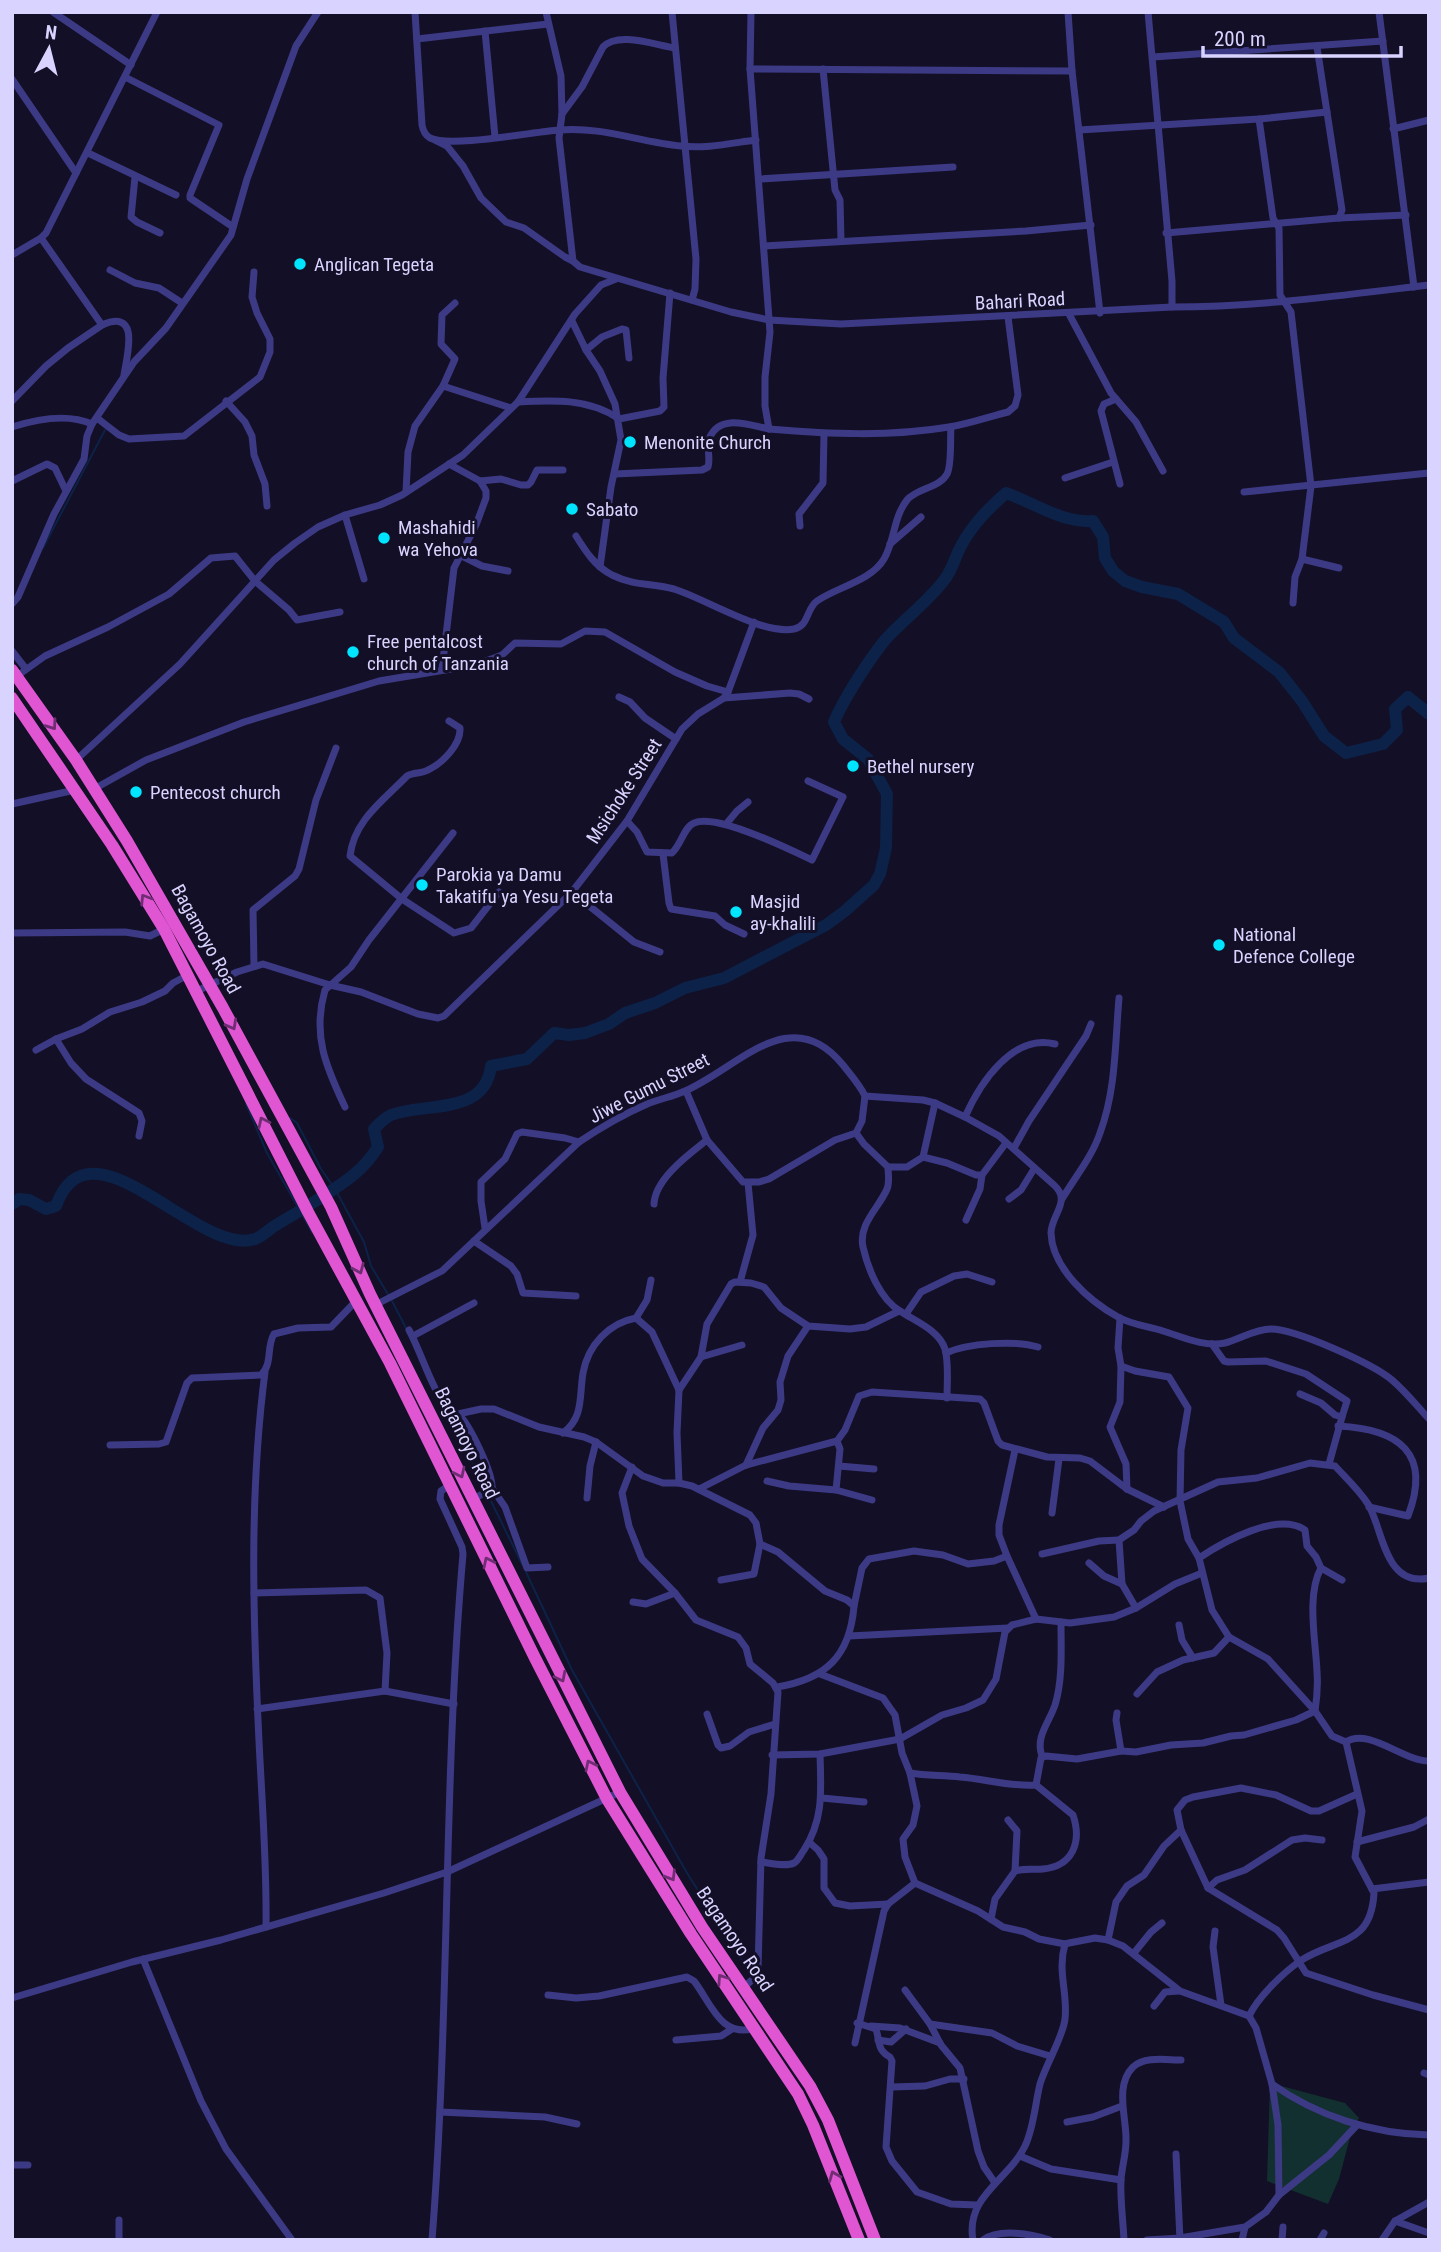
<svg xmlns="http://www.w3.org/2000/svg" width="1441" height="2252" font-family="'Roboto Condensed',sans-serif">
<style>
.green{fill:#12302f}
.lines{fill:none;stroke-linecap:round;stroke-linejoin:round}
.stream{stroke:#0c2248;stroke-width:2}
.river{stroke:#0c2248;stroke-width:12}
.minor{stroke:#3d3a85;stroke-width:7}
.trunk{stroke:#e055d1;stroke-width:12}
.oneway{stroke:#6f2e73}
.poi-dot{fill:#00e5ff;stroke:#130f26;stroke-width:2.5}
.labels{text-anchor:middle;dominant-baseline:central;stroke-width:6;stroke-linejoin:round;paint-order:stroke}
.poi-label{font-size:19px;fill:#d9d4ff;stroke:#130f26;text-anchor:start}
.street-label{font-size:19px;fill:#d9d4ff;stroke:#130f26}
</style>
<rect width="100%" height="100%" fill="#130f26"/>
<path class="green" d="M1270,2083L1345,2103L1359,2118L1352,2130L1339,2179L1328,2204L1267,2181Z"/>
<g class="lines">
<g class="stream">
<path d="M43,548L105,430"/>
<path d="M246,1104L267,1153L312,1232"/>
<path d="M290,1118L297,1123L321,1169L335,1189L364,1242L371,1266L389,1296"/>
<path d="M392,1301L407,1330"/>
<path d="M448,1414L486,1490"/>
<path d="M488,1495L522,1564"/>
<path d="M526,1572L572,1670L687,1873L749,1971"/>
</g>
<path class="river" d="M12,1204L19,1199L29,1200L46,1209L56,1206C90,1111 199,1258 255,1239C261,1237 267,1231 273,1227C286,1219 300,1211 314,1202C340,1185 361,1174 378,1147L374,1129C379,1124 384,1118 391,1115C426,1102 485,1116 491,1066L527,1059L554,1033L569,1035L585,1033L609,1024L625,1013L655,1003L685,988L724,978L826,925L845,911L874,885L880,874L886,848L887,794L868,759L843,739L834,722C844,698 869,660 885,640C903,620 928,602 945,579C953,568 955,557 961,546C972,525 988,509 1006,493C1035,503 1061,523 1093,521L1103,537L1105,558L1113,571L1125,581L1142,587L1178,594L1224,622L1234,638L1279,672L1302,701L1324,736L1346,753L1383,744L1397,730L1395,709L1408,697L1429,714"/>
<g class="minor">
<path d="M53,12L131,65"/>
<path d="M415,12L422,125C423,131 425,135 430,138C451,148 532,132 559,130C600,126 640,142 681,146C705,149 732,143 756,140"/>
<path d="M546,12L561,76L562,114L559,138L573,261L580,267L617,278L731,312L769,320L841,324L1172,307C1258,307 1344,295 1429,285"/>
<path d="M672,12L696,259L695,289L692,300"/>
<path d="M1068,12L1072,71L1100,313"/>
<path d="M1148,12L1172,281V307"/>
<path d="M1379,12L1414,287"/>
<path d="M485,31L495,137"/>
<path d="M417,39L548,24"/>
<path d="M1317,47L1342,210L1339,218"/>
<path d="M1153,57L1383,41"/>
<path d="M750,69L1072,71"/>
<path d="M823,69L835,190L840,200L841,241"/>
<path d="M125,77L219,125L190,195V198L233,227"/>
<path d="M12,79L76,173"/>
<path d="M562,114L582,87L603,47C618,31 655,45 675,48"/>
<path d="M1259,119L1273,218L1279,228L1280,295L1291,312L1311,486L1302,559L1295,577L1293,603"/>
<path d="M1393,129L1429,120"/>
<path d="M1079,130L1259,119L1327,112"/>
<path d="M435,140L447,146L463,166L481,198L506,222L524,228L565,257L573,261"/>
<path d="M88,153L176,195"/>
<path d="M135,177L131,217L137,222L160,233"/>
<path d="M760,179L953,167"/>
<path d="M1166,233L1339,218L1406,215"/>
<path d="M764,246L1026,231L1091,225"/>
<path d="M12,255L41,238L46,233L157,12"/>
<path d="M110,270L135,283L159,288L182,303"/>
<path d="M1069,314L1111,393L1136,422L1163,471"/>
<path d="M572,321L586,350L602,337L622,329L626,330L629,358"/>
<path d="M102,325C141,308 127,355 124,375"/>
<path d="M586,350L600,371L615,404L621,440L611,487L600,567"/>
<path d="M443,386L511,408"/>
<path d="M1116,399L1104,404L1101,411L1120,484"/>
<path d="M12,401L46,366L68,348L102,325L41,238"/>
<path d="M226,401L245,422L252,436L254,455L265,484L267,506"/>
<path d="M518,402C552,400 589,398 619,419L660,411L664,407L663,378L670,293"/>
<path d="M97,418L119,435L129,439L184,436L260,377L270,352V339L257,313L252,297L254,272"/>
<path d="M12,427C37,419 67,413 92,424"/>
<path d="M769,429C829,434 889,437 949,427C969,424 988,417 1008,412L1015,406L1018,395L1008,317"/>
<path d="M449,464L480,481L501,479L521,485H528L531,482L537,470H563"/>
<path d="M615,474L702,470L708,467C711,457 706,448 709,439C719,413 749,425 769,429L765,406V377L770,332L750,69L751,12"/>
<path d="M1065,478L1113,462"/>
<path d="M12,481L47,464L55,468L66,491"/>
<path d="M406,492L408,452L415,426L443,386L455,359L441,344L442,315L455,303"/>
<path d="M1244,492L1429,473"/>
<path d="M345,515L364,579"/>
<path d="M800,526L799,514L823,483L824,434"/>
<path d="M576,536C586,552 595,566 612,575C634,586 652,583 674,589C706,599 762,635 794,629C809,626 806,609 817,601C837,587 871,581 884,559C895,540 893,518 907,500C917,488 940,488 947,474C952,465 950,438 951,427"/>
<path d="M890,544L921,517"/>
<path d="M460,555L482,566L508,571"/>
<path d="M1302,559L1339,568"/>
<path d="M12,604L18,597L54,514L84,459L87,436L92,424L134,362L166,328L231,235L247,179L296,46L318,12"/>
<path d="M12,651L26,669"/>
<path d="M442,669L454,568L476,525L486,498V491L480,481"/>
<path d="M17,676L45,656L108,627L169,594L211,558L235,556L255,581L289,610L297,620L340,612"/>
<path d="M619,697L630,702L645,718L676,739"/>
<path d="M724,698L790,693L799,694L809,699"/>
<path d="M449,721L460,728C461,744 443,763 428,770C421,774 414,772 407,776C384,800 354,820 350,856L402,899L454,933L471,928L499,892"/>
<path d="M76,760L180,664L274,560L295,543L318,527L345,515L380,505L402,495L463,455L518,402L575,314L601,285L616,279"/>
<path d="M94,789L146,760L244,722L379,681L475,665L502,655L515,643L561,644L585,631L605,632L675,672L707,686L728,692"/>
<path d="M12,804L75,790"/>
<path d="M627,821L637,832L647,852L672,853C681,845 684,827 694,823C716,813 789,849 812,860L843,797L808,781"/>
<path d="M727,823L737,811L748,802"/>
<path d="M663,854L669,903L671,909L715,916L725,925L744,934"/>
<path d="M572,892L634,942L660,952"/>
<path d="M12,933L125,932L150,936L164,929"/>
<path d="M254,965L253,910L295,876L299,869L316,800L336,748"/>
<path d="M197,991L237,972L263,964L330,985L361,992L418,1014L438,1018L444,1016L572,892L627,821L682,729L698,714L724,698L728,692L754,622"/>
<path d="M56,1039L71,1063L86,1079L139,1113L142,1121L139,1136"/>
<path d="M36,1050L56,1039L82,1029L110,1012L142,1002L165,991L173,983L188,975"/>
<path d="M686,1091L707,1140L743,1182H759L769,1179L835,1140L856,1133L862,1121L865,1096"/>
<path d="M345,1107C326,1067 312,1035 325,990L351,967L369,940L453,833"/>
<path d="M965,1117C980,1083 1013,1033 1055,1044"/>
<path d="M856,1133L864,1144L888,1167C888,1174 890,1182 887,1189C879,1208 858,1224 863,1247C868,1269 880,1299 900,1311C915,1321 939,1330 945,1349C949,1363 947,1383 947,1398"/>
<path d="M1014,1148L1029,1121L1086,1036L1091,1024"/>
<path d="M923,1157L947,1163L976,1175H982L1006,1143"/>
<path d="M888,1167H907L923,1157L935,1103"/>
<path d="M1009,1199L1021,1190L1034,1169"/>
<path d="M1062,1199C1075,1177 1092,1157 1100,1133C1116,1090 1115,1044 1119,998"/>
<path d="M654,1204C655,1179 688,1155 707,1140"/>
<path d="M966,1220L980,1189L982,1175"/>
<path d="M485,1228L481,1201V1182L505,1159L517,1134L522,1132L565,1138L579,1142"/>
<path d="M474,1241L511,1266L517,1274L523,1293L576,1296"/>
<path d="M740,1282L753,1235L748,1183"/>
<path d="M377,1304L442,1271L579,1142C600,1128 622,1115 645,1105C658,1099 672,1097 685,1091C738,1068 791,1000 843,1065C851,1075 860,1085 865,1096L923,1100L935,1103L965,1117L999,1136L1054,1185C1072,1201 1051,1215 1051,1233C1052,1268 1089,1301 1118,1317C1132,1325 1148,1326 1163,1331C1183,1337 1203,1347 1225,1343C1240,1339 1255,1329 1271,1329C1296,1329 1373,1364 1392,1380C1406,1392 1417,1406 1429,1419"/>
<path d="M906,1314L921,1292L954,1276L967,1274L992,1282"/>
<path d="M636,1318L652,1332L679,1390L677,1433L679,1483"/>
<path d="M1120,1318L1118,1348L1121,1366L1135,1371L1169,1377L1188,1408L1181,1450L1180,1501L1188,1539L1199,1558L1212,1610L1229,1637L1268,1659L1315,1711L1332,1736L1346,1742L1362,1811L1355,1857L1374,1893C1371,1947 1335,1938 1300,1961C1283,1973 1258,1997 1249,2016"/>
<path d="M409,1330C421,1352 432,1390 448,1409C451,1411 455,1412 458,1414C469,1423 493,1473 492,1488L474,1499"/>
<path d="M413,1336L474,1303"/>
<path d="M1212,1344L1224,1361L1228,1362L1266,1361L1306,1374L1347,1401L1342,1417"/>
<path d="M946,1353C968,1343 1015,1340 1038,1347"/>
<path d="M701,1357L742,1345"/>
<path d="M1121,1366L1120,1402L1110,1427L1126,1464L1127,1489"/>
<path d="M265,1372C249,1494 253,1618 259,1741C262,1803 267,1865 266,1927"/>
<path d="M679,1390L701,1357L707,1324L731,1284L735,1282L751,1283L764,1287L781,1308L808,1326L850,1329L866,1327L899,1311"/>
<path d="M1300,1394L1321,1403L1335,1415L1342,1417L1329,1464"/>
<path d="M458,1414L481,1409H494L539,1427L584,1437L596,1442L643,1476L663,1483H679L692,1486L750,1515L756,1523L760,1544L778,1552L825,1591L847,1600L854,1606C850,1656 826,1679 777,1687"/>
<path d="M1338,1426C1399,1429 1432,1453 1408,1516L1369,1507"/>
<path d="M563,1433C584,1417 579,1397 583,1373C588,1345 609,1323 636,1318L647,1300L651,1280"/>
<path d="M110,1445L159,1444L166,1442L187,1383L192,1378L261,1375C273,1364 266,1347 274,1334L298,1328L331,1327L357,1300"/>
<path d="M746,1465L763,1428L778,1410L781,1400L780,1382L788,1356L808,1326"/>
<path d="M839,1466L874,1469"/>
<path d="M632,1467L622,1493L629,1526L642,1559L675,1593L696,1620L738,1637L746,1648L750,1664L773,1683L778,1692L771,1794L761,1858L758,1969L752,1980L744,1987"/>
<path d="M767,1481L789,1486L836,1490L840,1449L837,1441"/>
<path d="M492,1488L505,1507L527,1568L548,1567"/>
<path d="M699,1489L746,1465L837,1441L845,1430L859,1396L872,1392L980,1399L984,1403L998,1441L1002,1445L1047,1457L1080,1458L1090,1461L1127,1489L1164,1507"/>
<path d="M836,1490L872,1500"/>
<path d="M587,1498L590,1466L596,1442"/>
<path d="M1052,1513L1059,1459"/>
<path d="M1042,1554L1099,1541L1119,1540"/>
<path d="M1007,1556L999,1535V1525L1015,1450"/>
<path d="M1199,1558C1223,1542 1278,1511 1305,1530L1307,1546L1316,1557L1321,1568L1342,1580"/>
<path d="M1089,1563L1104,1576L1122,1584"/>
<path d="M721,1580L754,1574L760,1544"/>
<path d="M254,1593L366,1590L380,1598L387,1653L385,1691"/>
<path d="M633,1602L646,1604L675,1593"/>
<path d="M854,1606L862,1568L869,1559L914,1551L943,1555L968,1564L994,1561L1007,1556L1036,1619"/>
<path d="M1136,1608L1122,1584L1119,1540L1134,1530L1141,1521L1154,1511L1218,1482L1257,1478L1310,1463L1335,1466C1346,1478 1359,1490 1368,1504C1383,1528 1384,1588 1429,1578"/>
<path d="M1179,1625L1182,1640L1193,1658"/>
<path d="M849,1636L1008,1628"/>
<path d="M820,1674L883,1698L895,1715L902,1753L910,1773L917,1806L913,1825L903,1839L905,1857L915,1883"/>
<path d="M1137,1694L1157,1672L1183,1660L1214,1653L1229,1637"/>
<path d="M257,1709L385,1691L454,1704"/>
<path d="M707,1714L718,1745L721,1748L730,1746L749,1732L775,1724"/>
<path d="M1346,1742C1368,1727 1403,1761 1429,1761"/>
<path d="M1121,1751L1136,1752L1171,1745L1203,1743L1231,1736L1244,1735L1296,1720L1315,1711C1317,1698 1318,1685 1317,1672C1316,1643 1306,1595 1321,1568"/>
<path d="M772,1755L820,1754L900,1739L942,1715L966,1708L983,1700L996,1679L1005,1632L1012,1625L1036,1619L1070,1623L1114,1617L1136,1608L1175,1584L1202,1573"/>
<path d="M1042,1756C1035,1737 1049,1723 1055,1705C1063,1679 1061,1649 1061,1622"/>
<path d="M910,1773C927,1776 943,1775 960,1777C986,1779 1010,1787 1036,1785"/>
<path d="M1357,1794L1319,1811H1311L1276,1795L1241,1788L1193,1797L1185,1800L1177,1810L1181,1830L1208,1888L1277,1930L1284,1938L1306,1973L1373,1995L1429,2010"/>
<path d="M822,1798L864,1802"/>
<path d="M1008,1820L1017,1831L1015,1871"/>
<path d="M809,1842L818,1850L824,1859V1888L835,1903L850,1906L888,1904"/>
<path d="M1357,1842L1414,1827L1429,1819"/>
<path d="M761,1862C770,1863 786,1867 794,1863C798,1861 801,1854 804,1850C824,1819 821,1790 820,1754"/>
<path d="M1208,1888L1217,1880L1245,1870L1292,1840L1305,1838L1322,1840"/>
<path d="M1372,1889L1429,1882"/>
<path d="M991,1919L995,1899L1015,1871C1025,1868 1033,1870 1043,1869C1073,1866 1082,1842 1073,1815L1036,1785L1041,1758L1046,1756L1077,1759L1121,1751L1116,1720L1117,1713"/>
<path d="M1215,1931L1213,1947L1221,2005"/>
<path d="M1108,1940L1116,1902L1127,1886L1144,1875L1164,1846L1181,1830"/>
<path d="M1134,1953L1151,1932L1162,1923"/>
<path d="M143,1959L201,2101L226,2149L292,2240"/>
<path d="M905,1990L930,2024L992,2033L1017,2046L1050,2056"/>
<path d="M548,1995L576,1998L599,1996L687,1977L694,1981C711,2003 721,2039 755,2028"/>
<path d="M12,1998L132,1962L221,1940L384,1893L447,1872L620,1792"/>
<path d="M1154,2006L1165,1992L1179,1991"/>
<path d="M857,2023L876,2029C880,2042 877,2050 890,2057L892,2061L886,2147L892,2161L917,2192L951,2204L977,2205"/>
<path d="M930,2024L941,2045L960,2068L978,2151L984,2167L995,2183"/>
<path d="M871,2026L900,2028L940,2043"/>
<path d="M676,2040L721,2036L732,2029"/>
<path d="M878,2040L891,2042L906,2029"/>
<path d="M855,2043L884,1911L888,1904L915,1883L978,1911L1003,1927L1025,1932L1039,1939L1065,1944"/>
<path d="M1424,2073L1429,2075"/>
<path d="M1272,2084L1278,2125L1279,2195"/>
<path d="M891,2087L925,2086L950,2079H964"/>
<path d="M440,2112L545,2117L577,2124"/>
<path d="M1067,2122L1093,2117L1122,2106"/>
<path d="M1176,2154L1180,2240"/>
<path d="M1020,2156L1051,2169L1121,2180"/>
<path d="M12,2165H28"/>
<path d="M1395,2221L1429,2233"/>
<path d="M119,2240V2220"/>
<path d="M432,2240C450,2012 443,1782 463,1554L462,1547L440,1499L441,1491L450,1485"/>
<path d="M973,2240C965,2196 1009,2180 1025,2146C1034,2127 1035,2104 1040,2084C1046,2064 1063,2037 1065,2019C1068,1992 1057,1972 1065,1944L1069,1943L1095,1938L1108,1940L1123,1946L1180,1991L1249,2016L1256,2028L1272,2084C1317,2116 1373,2134 1429,2135"/>
<path d="M983,2240C999,2228 1031,2234 1050,2240"/>
<path d="M1124,2240C1123,2220 1120,2199 1121,2179C1122,2167 1126,2154 1126,2141C1127,2119 1114,2086 1133,2067C1145,2056 1166,2060 1181,2060"/>
<path d="M1147,2240L1180,2238L1245,2227L1266,2212L1279,2195L1329,2155L1357,2125"/>
<path d="M1242,2240L1245,2227"/>
<path d="M1282,2240L1283,2227"/>
<path d="M1320,2240L1324,2233"/>
<path d="M1382,2240L1395,2221L1429,2202"/>
</g>
<g class="trunk">
<path d="M12,670L76,760L127,841L223,1008L331,1207L370,1294L620,1792L702,1927L810,2086L828,2120L875,2240"/>
<path d="M12,698L112,845L164,929L308,1212L390,1363L535,1658L607,1799L691,1934L798,2094L813,2125L859,2240"/>
</g>
</g>
<defs><path id="oneway-chevron" d="M-2-3.5L2.5 0L-2 3.5" fill="none" stroke-width="1.6" stroke-linecap="round" stroke-linejoin="round" transform="scale(1.75)"/></defs>
<g class="oneway">
<use href="#oneway-chevron" transform="translate(52 725) rotate(55)"/>
<use href="#oneway-chevron" transform="translate(145 899) rotate(-122)"/>
<use href="#oneway-chevron" transform="translate(232 1025) rotate(61)"/>
<use href="#oneway-chevron" transform="translate(263 1122) rotate(-116)"/>
<use href="#oneway-chevron" transform="translate(359 1269) rotate(66)"/>
<use href="#oneway-chevron" transform="translate(460 1473) rotate(64)"/>
<use href="#oneway-chevron" transform="translate(488 1562) rotate(-116)"/>
<use href="#oneway-chevron" transform="translate(561 1677) rotate(63)"/>
<use href="#oneway-chevron" transform="translate(590 1765) rotate(-116)"/>
<use href="#oneway-chevron" transform="translate(671 1876) rotate(59)"/>
<use href="#oneway-chevron" transform="translate(722 1979) rotate(-124)"/>
<use href="#oneway-chevron" transform="translate(834 2176) rotate(-112)"/>
</g>
<g class="poi-dot">
<circle cx="300" cy="264" r="7"/>
<circle cx="630" cy="442" r="7"/>
<circle cx="572" cy="509" r="7"/>
<circle cx="384" cy="538" r="7"/>
<circle cx="353" cy="652" r="7"/>
<circle cx="853" cy="766" r="7"/>
<circle cx="136" cy="792" r="7"/>
<circle cx="422" cy="885" r="7"/>
<circle cx="736" cy="912" r="7"/>
<circle cx="1219" cy="945" r="7"/>
</g>
<g class="labels">
<g class="poi-label">
<text x="314" y="264">Anglican Tegeta</text>
<text x="644" y="442">Menonite Church</text>
<text x="586" y="509">Sabato</text>
<text x="398" y="527">Mashahidi<tspan x="398" dy="22">wa Yehova</tspan></text>
<text x="367" y="641">Free pentalcost<tspan x="367" dy="22">church of Tanzania</tspan></text>
<text x="867" y="766">Bethel nursery</text>
<text x="150" y="792">Pentecost church</text>
<text x="436" y="874">Parokia ya Damu<tspan x="436" dy="22">Takatifu ya Yesu Tegeta</tspan></text>
<text x="750" y="901">Masjid<tspan x="750" dy="22">ay-khalili</tspan></text>
<text x="1233" y="934">National<tspan x="1233" dy="22">Defence College</tspan></text>
</g>
<g class="street-label">
<text transform="translate(1020 301) rotate(-3)">Bahari Road</text>
<text transform="translate(624 791) rotate(-57)">Msichoke Street</text>
<text transform="translate(206 939) rotate(61)">Bagamoyo Road</text>
<text transform="translate(649 1088) rotate(-27)">Jiwe Gumu Street</text>
<text transform="translate(467 1443) rotate(64)">Bagamoyo Road</text>
<text transform="translate(735 1939) rotate(56)">Bagamoyo Road</text>
</g>
</g>
<rect width="1441" height="2252" fill="none" stroke="#d9d4ff" stroke-width="28"/>
<g transform="translate(49 49) rotate(7)" stroke="#130f26" stroke-width="5" paint-order="stroke">
<path d="M0-5L12 26L0 18L-12 26Z" fill="#d9d4ff"/>
<text y="-10" font-size="19" font-weight="bold" text-anchor="middle" fill="#d9d4ff">N</text>
</g>
<path d="M1203 46v10h198v-10" fill="none" stroke="#d9d4ff" stroke-width="3.5"/>
<text x="1214" y="46" font-size="21" fill="#d9d4ff" stroke="#130f26" stroke-width="5" paint-order="stroke">200 m</text>
</svg>
